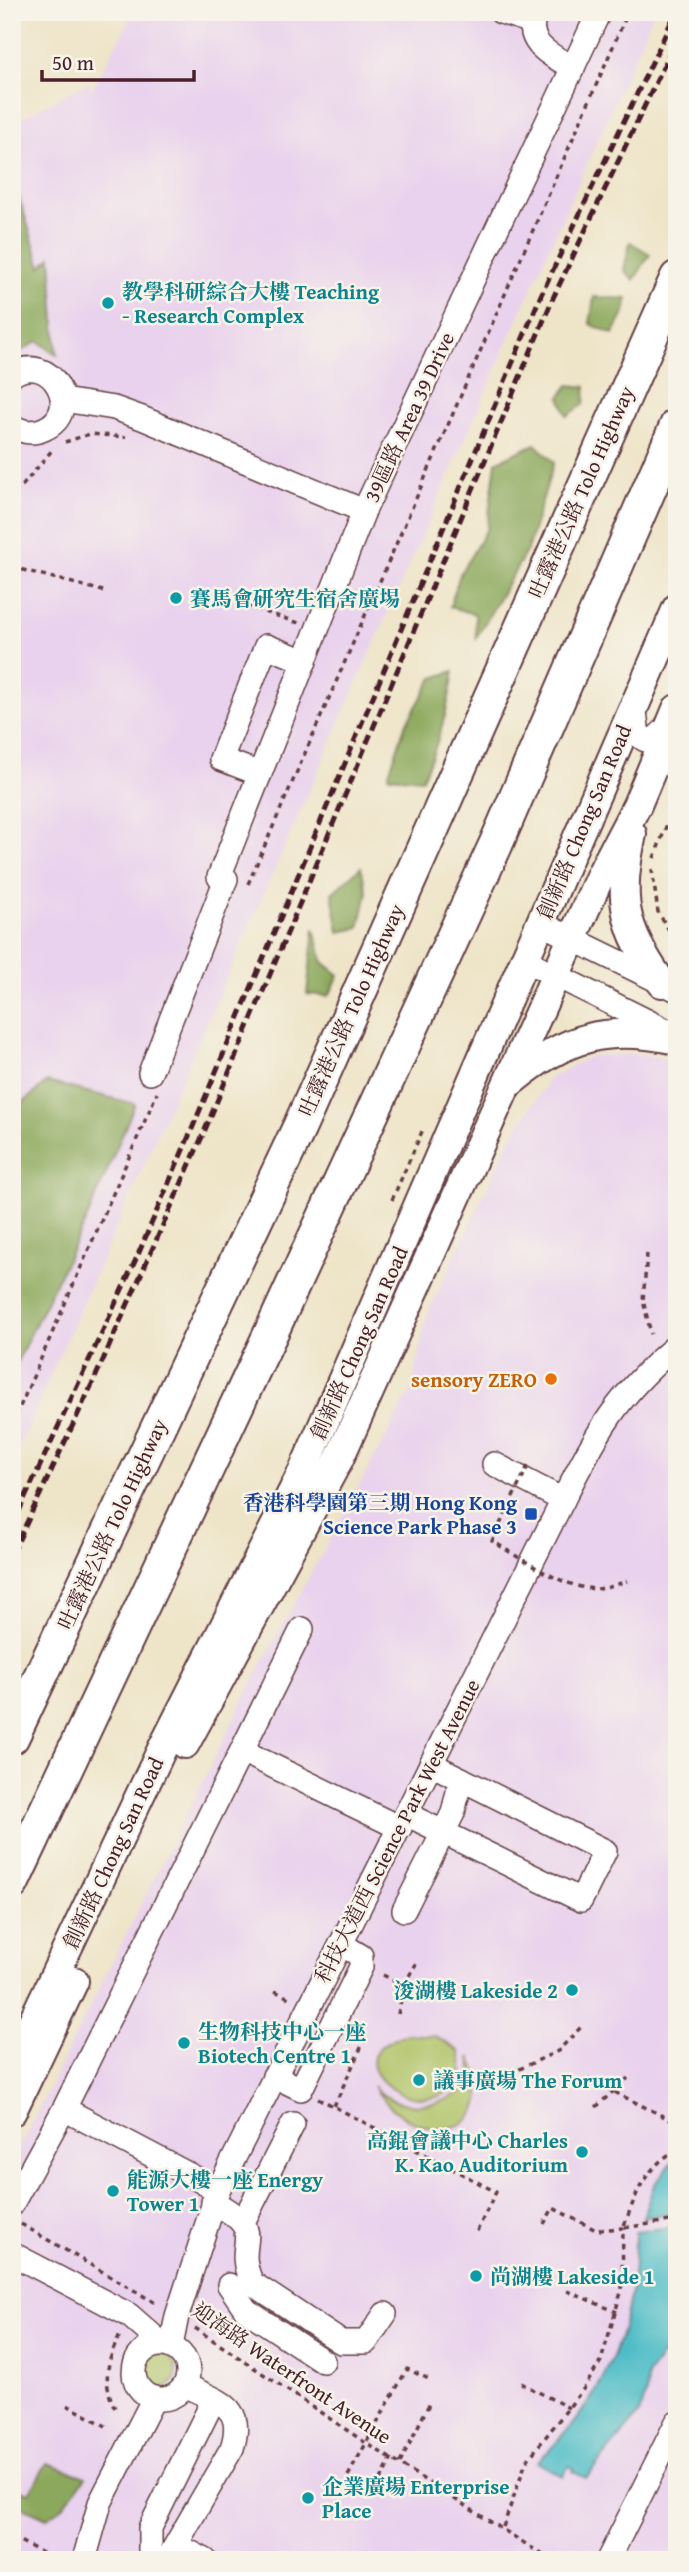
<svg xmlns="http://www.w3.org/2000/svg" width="689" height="2572" font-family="'Gentium Book Plus','Noto Serif TC',serif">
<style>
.built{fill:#e9d2ed}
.green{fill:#afc266;stroke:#7c7048;stroke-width:2}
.forest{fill:#8ba85b;stroke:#6a6443;stroke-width:2}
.water{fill:#4fbdc7;stroke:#4c6e79;stroke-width:2}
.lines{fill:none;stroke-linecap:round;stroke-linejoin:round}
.minor-casing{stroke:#633d43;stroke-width:26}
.major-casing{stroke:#633d43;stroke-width:32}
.highway-casing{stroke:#633d43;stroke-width:37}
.path{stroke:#633d43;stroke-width:3.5;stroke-dasharray:5 5;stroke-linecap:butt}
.minor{stroke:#fff;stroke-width:23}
.major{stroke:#fff;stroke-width:28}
.highway{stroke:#fff;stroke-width:33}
.rail{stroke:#4a1f2b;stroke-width:5;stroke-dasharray:10 5;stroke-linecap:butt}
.path-bridge{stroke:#633d43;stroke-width:3.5;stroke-dasharray:5 5;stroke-linecap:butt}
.culture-dot{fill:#0f9aa8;stroke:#f7f3e8;stroke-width:2.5}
.food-dot{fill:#e8710a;stroke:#f7f3e8;stroke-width:2.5}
.transit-dot{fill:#1a4fb4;stroke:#f7f3e8;stroke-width:2.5}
.labels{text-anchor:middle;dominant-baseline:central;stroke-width:5;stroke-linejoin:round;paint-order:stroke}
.culture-label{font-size:21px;font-weight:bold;fill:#0d838f;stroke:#f7f3e8;text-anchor:start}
.street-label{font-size:21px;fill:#4a1f2b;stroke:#f7f3e8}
.food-label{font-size:21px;font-weight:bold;fill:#c56008;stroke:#f7f3e8;text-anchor:end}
.transit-label{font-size:21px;font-weight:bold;fill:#164399;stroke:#f7f3e8;text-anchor:end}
</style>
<rect width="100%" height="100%" fill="#f7f3e8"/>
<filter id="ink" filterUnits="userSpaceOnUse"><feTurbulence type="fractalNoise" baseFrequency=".0143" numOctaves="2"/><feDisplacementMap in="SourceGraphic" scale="14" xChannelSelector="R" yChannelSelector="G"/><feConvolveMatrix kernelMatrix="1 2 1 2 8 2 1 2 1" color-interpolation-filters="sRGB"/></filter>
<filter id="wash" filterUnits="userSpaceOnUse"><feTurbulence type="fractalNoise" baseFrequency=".00686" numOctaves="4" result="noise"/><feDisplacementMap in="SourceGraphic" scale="28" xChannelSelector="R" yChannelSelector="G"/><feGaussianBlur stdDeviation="1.57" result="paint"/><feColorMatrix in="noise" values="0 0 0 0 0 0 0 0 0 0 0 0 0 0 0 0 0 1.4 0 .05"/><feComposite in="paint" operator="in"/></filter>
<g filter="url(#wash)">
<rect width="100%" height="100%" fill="#eee4c8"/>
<g class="built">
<path d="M134,12H654L12,1462V123L89,82L91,91Z"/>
<path d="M645,1054L677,1063V2560H12V2162L262,1663L412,1389L427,1315L509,1141L550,1078L592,1055Z"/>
</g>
<g class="green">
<path d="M408,2034L435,2036L459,2051L463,2071C438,2140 314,2059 408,2034Z"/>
<path d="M470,2057C510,2133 420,2157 373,2086C396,2112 440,2109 466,2088L472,2070Z"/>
<circle cx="160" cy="2371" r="17"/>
</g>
<g class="forest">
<path d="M12,175L41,267L51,257L57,355L38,341L12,357Z"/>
<path d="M630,242L650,254L634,280L624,270Z"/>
<path d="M594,297L627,299L624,314L613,334L590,324Z"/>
<path d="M569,385L586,387L584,404L567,416L560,397Z"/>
<path d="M535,444L554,462L527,550L476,638L475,614L450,607L460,574L487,529L496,462Z"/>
<path d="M454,671C448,710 439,743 422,779L388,776L405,726L433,678Z"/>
<path d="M361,867L367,893L359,928L339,932L332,893Z"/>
<path d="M314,928L323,962L339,975L329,996L307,994Z"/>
<path d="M47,1082L135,1104L88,1216L12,1372V1112Z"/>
<path d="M47,2463L86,2476L62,2508L47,2518L12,2502V2486L29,2493Z"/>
</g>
<g class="water">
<path d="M677,2156V2213L643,2217L654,2185Z"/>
<path d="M677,2226V2335L647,2376L646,2395L639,2414L586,2478L573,2472L574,2468L569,2466L562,2476L537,2462C606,2399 636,2325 635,2232Z"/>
</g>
</g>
<g filter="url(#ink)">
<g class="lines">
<defs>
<g id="minor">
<path d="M501,12L532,22"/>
<path d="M536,12C522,43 551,55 573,68"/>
<path d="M12,375C50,349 85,411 44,429C33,434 22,432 12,426"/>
<path d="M63,400L114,408L142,418L364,511"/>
<path d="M634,704L638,735L645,740L655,739L670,725"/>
<path d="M260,774L221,759L266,646L305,661"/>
<path d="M540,923L677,990"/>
<path d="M525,960L675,1035"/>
<path d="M150,1073L226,879L219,877L364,511L599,12"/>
<path d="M494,1464L563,1500"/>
<path d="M242,1751L400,1828"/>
<path d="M406,1814L581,1900L605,1851L431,1764"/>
<path d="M404,1910L453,1813L461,1779"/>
<path d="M274,2076L301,2089L361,1967V1956L341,1944"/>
<path d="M64,2109L218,2190"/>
<path d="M213,2202C273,2234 230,2238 252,2283L341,2342H366L385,2314"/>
<path d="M12,2204L64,2109L302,1629"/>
<path d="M243,2222L293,2124"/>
<path d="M12,2257H18L129,2315L162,2344"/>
<path d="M229,2285L246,2310L323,2361"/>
<circle cx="161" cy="2372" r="27"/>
<path d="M171,2346L177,2316L218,2190L563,1500C597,1432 617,1395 677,1345"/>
<path d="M178,2546L205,2560"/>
<path d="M84,2560L100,2503L154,2398"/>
<path d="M150,2560V2528L208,2411L210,2398"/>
<path d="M167,2560L232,2448C246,2405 218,2402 185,2385"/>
<path d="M608,2560L677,2422"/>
</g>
<g id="major">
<path d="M632,834C618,899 622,927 662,983"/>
<path d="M512,1081C566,1036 607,1025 677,1040"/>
<path d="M185,1744L339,1459L601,874L637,805L677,709"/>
<path d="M12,2065L161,1751L303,1471L677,608"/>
<path d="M12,2111L74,1981"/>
</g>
<g id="highway">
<path d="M12,1737L300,1126L677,278"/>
<path d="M12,1883L276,1322L496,844L677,425"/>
</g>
</defs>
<use href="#minor" class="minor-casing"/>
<use href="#major" class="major-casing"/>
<use href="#highway" class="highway-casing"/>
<g class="path">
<path d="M65,442L90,434L126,437"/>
<path d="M12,487L23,485L53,449"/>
<path d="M12,567L103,591"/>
<path d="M246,606L299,623"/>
<path d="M654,858L677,798"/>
<path d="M652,869L658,912L677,943"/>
<path d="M248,884L628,12"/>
<path d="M392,1200L424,1127"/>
<path d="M647,1254L643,1300L651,1334"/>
<path d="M12,1425L157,1093"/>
<path d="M669,1450L676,1476"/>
<path d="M383,1975L403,1985"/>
<path d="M275,1991L291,1999"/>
<path d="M398,2014L404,1985L416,1964"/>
<path d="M588,2079L677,2123"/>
<path d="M504,2081L509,2074L558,2051L583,2025"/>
<path d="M318,2098L496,2192L476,2233"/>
<path d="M334,2106L366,2037"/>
<path d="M677,2149C642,2171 638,2191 623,2228L677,2220"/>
<path d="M21,2224L159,2305"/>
<path d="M567,2291L617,2312"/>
<path d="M195,2328L366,2443L551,2560"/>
<path d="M521,2383L569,2408"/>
<path d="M67,2405L106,2426"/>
<path d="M115,2408C101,2382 108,2358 121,2333"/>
<path d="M400,2463L429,2404"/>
<path d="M376,2489L392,2458"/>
<path d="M503,2527L526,2462L584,2388L601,2361L622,2289L623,2228L596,2230L553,2208L544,2224"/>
<path d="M12,2537L56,2560"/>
</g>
<use href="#minor" class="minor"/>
<use href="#major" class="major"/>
<use href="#highway" class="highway"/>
<g class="rail">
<path d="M12,1526L137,1257L192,1129L541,295L676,12"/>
<path d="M12,1554L95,1378L202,1137L553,298L677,38"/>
</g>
<g class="path-bridge">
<path d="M528,1466L492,1541C521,1558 571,1595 606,1588C613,1586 620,1583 627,1581"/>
<path d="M596,2107L628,2078"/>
<path d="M348,2476L407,2369L431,2380"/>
</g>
</g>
</g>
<g class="culture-dot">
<circle cx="108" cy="303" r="7"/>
<circle cx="176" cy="598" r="7"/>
<circle cx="572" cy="1990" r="7"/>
<circle cx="184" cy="2043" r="7"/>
<circle cx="419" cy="2080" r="7"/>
<circle cx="582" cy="2152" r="7"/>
<circle cx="113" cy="2191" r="7"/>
<circle cx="476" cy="2276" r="7"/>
<circle cx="308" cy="2498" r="7"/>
</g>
<circle class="food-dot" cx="551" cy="1379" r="7"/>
<rect class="transit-dot" x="524" y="1507" width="14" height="14" rx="3.5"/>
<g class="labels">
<g class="culture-label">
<text x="122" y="291">教學科研綜合大樓 Teaching<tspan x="122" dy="24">- Research Complex</tspan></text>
<text x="190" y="598">賽馬會研究生宿舍廣埸</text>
<text x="558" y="1990" text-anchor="end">浚湖樓 Lakeside 2</text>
<text x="198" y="2031">生物科技中心一座<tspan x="198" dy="24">Biotech Centre 1</tspan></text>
<text x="433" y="2080">議事廣場 The Forum</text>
<text x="568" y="2140" text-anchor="end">高錕會議中心 Charles<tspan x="568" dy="24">K. Kao Auditorium</tspan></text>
<text x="127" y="2179">能源大樓一座 Energy<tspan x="127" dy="24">Tower 1</tspan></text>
<text x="490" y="2276">尚湖樓 Lakeside 1</text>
<text x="322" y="2486">企業廣場 Enterprise<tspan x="322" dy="24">Place</tspan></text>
</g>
<g class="street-label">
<text transform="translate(409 417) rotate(-65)">39區路 Area 39 Drive</text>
<text transform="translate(581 492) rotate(-66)">吐露港公路 Tolo Highway</text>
<text transform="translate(584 822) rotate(-67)">創新路 Chong San Road</text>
<text transform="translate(351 1010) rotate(-66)">吐露港公路 Tolo Highway</text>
<text transform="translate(359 1343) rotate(-66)">創新路 Chong San Road</text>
<text transform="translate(112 1524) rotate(-65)">吐露港公路 Tolo Highway</text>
<text transform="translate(397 1831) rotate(-63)">科技大道西 Science Park West Avenue</text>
<text transform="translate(113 1853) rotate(-65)">創新路 Chong San Road</text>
<text transform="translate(292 2373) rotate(34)">迎海路 Waterfront Avenue</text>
</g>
<g class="food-label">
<text x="537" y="1379">sensory ZERO</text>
</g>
<g class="transit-label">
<text x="517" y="1502">香港科學園第三期 Hong Kong<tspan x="517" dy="24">Science Park Phase 3</tspan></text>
</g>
</g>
<rect width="689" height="2572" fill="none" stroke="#f7f3e8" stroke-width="42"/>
<path d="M42 70v10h152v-10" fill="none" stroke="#4a1f2b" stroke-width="3.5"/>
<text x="52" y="70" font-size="21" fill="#4a1f2b" stroke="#f7f3e8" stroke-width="5" paint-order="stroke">50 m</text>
</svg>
